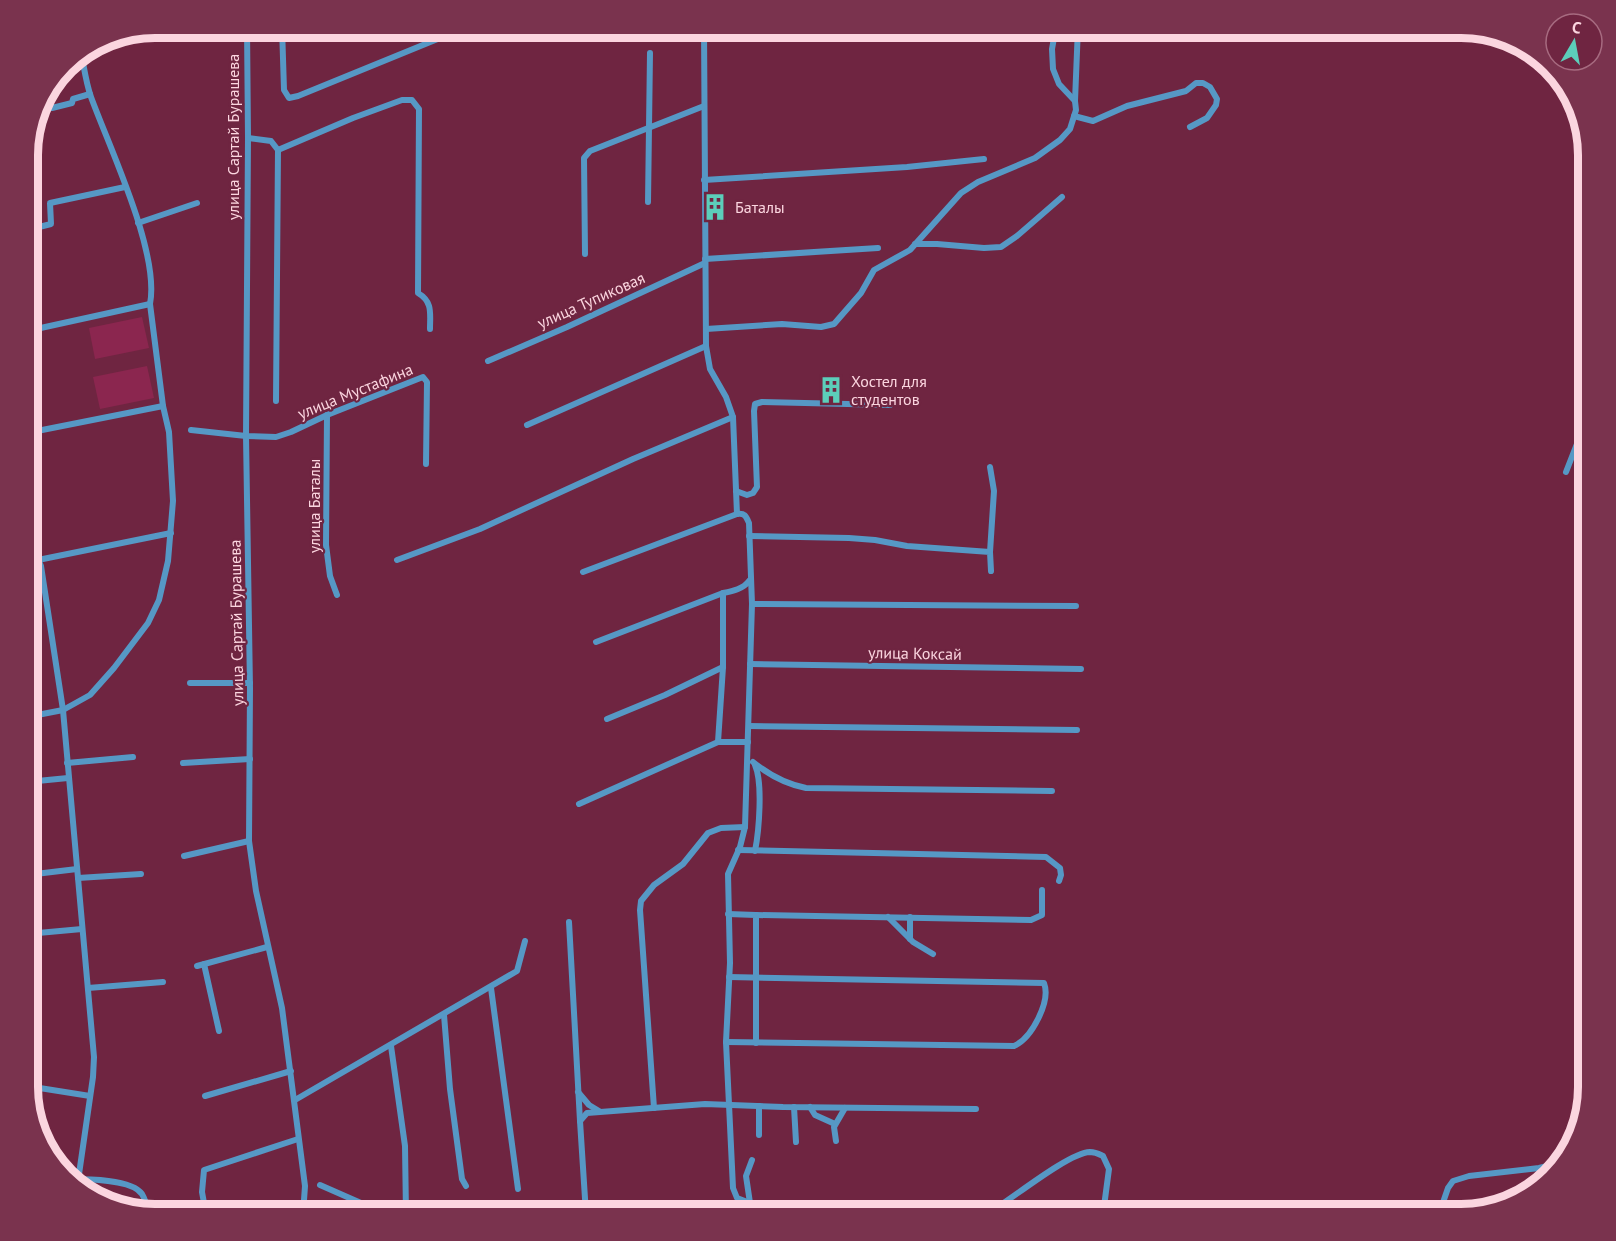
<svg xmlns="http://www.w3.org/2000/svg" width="1616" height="1241" font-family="'PT Sans',sans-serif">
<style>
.green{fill:#8b264f}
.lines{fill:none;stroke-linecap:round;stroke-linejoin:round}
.minor{stroke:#5698c5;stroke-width:6}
.labels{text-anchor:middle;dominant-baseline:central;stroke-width:4.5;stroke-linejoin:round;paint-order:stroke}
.street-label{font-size:16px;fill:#fbd5df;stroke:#6f2541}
.poi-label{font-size:16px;fill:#fbd5df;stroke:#6f2541;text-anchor:start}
.rim{fill:none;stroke:#fbd5df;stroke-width:8}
</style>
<rect width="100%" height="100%" fill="#6f2541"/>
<g class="green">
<path d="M142,317L149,348L95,359L89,328Z"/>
<path d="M147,366L154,398L100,409L93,377Z"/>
</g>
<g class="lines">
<g class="minor">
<path d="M247,27L248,138L246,436L250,688L249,841L256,891L282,1008L305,1186L303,1214"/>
<path d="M282,27L284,90L289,98L298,96L467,27"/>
<path d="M704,27L706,346L710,369L726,397L733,417L737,514"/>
<path d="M44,93L48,105L52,108L72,103L73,99L90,94"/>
<path d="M1075,101L1078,27"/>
<path d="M1074,116L1093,121L1127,106L1186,91L1196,83H1203L1210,87L1217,99L1216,105L1207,118L1190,127"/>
<path d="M248,138L271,141L278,150"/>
<path d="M704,180L907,167L984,159"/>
<path d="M648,202L650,53"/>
<path d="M138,223L197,203"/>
<path d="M27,230L51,224L50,203L125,187"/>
<path d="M915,244H937L984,248L1001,247L1017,236L1062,197"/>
<path d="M585,254L584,158L590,151L704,106"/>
<path d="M705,259L878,248"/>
<path d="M706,329L782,324L821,327L834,324L861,293L874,270L910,250L961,193L978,182L1035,158L1060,140L1070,129L1076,110L1075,101L1059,84L1053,69L1052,49L1056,27"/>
<path d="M27,331L150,304"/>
<path d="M488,361L567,327L705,263"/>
<path d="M276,401L278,150L353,118L402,100H412L419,109L418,293C433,302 430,313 430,329"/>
<path d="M327,415L326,545L330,576L337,595"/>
<path d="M527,425L706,346"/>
<path d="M191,430L246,436L276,437L291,432L327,415L423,377L427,382L426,464"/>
<path d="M27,433L163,406"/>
<path d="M1566,472L1589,413"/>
<path d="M736,491L747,495L753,493L757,487L754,411L755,404L762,402L890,405"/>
<path d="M27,522L34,550L41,566L63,710L94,1057L93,1077L77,1188"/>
<path d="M749,536L849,538L875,540L907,546L990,552L991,571"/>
<path d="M990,552L994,491L990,467"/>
<path d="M38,560L171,533"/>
<path d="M397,560L480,529L633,459L733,417"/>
<path d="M583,572L737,514C745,513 746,516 749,523L752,604L745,827L740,847L728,874L730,963L726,1042L733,1188L737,1198L750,1203L763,1214"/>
<path d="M752,604L1076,606"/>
<path d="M596,642L723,593C733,591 743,589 749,581"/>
<path d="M750,664L1081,669"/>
<path d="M190,683H250"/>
<path d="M27,717L63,710L90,695L114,668L148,623L159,600L168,561L173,501L169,432L163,406L150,304C160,253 110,149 91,97C86,83 84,67 81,52"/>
<path d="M607,719L665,695L723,667"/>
<path d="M749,726L1077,730"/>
<path d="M718,742L723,667V593"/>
<path d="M753,762C769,775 785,784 806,788L1052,791"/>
<path d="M67,763L133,757"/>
<path d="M183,763L250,759"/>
<path d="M755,765C763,783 759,831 755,851"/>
<path d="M27,782L68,778"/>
<path d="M579,804L718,742H748"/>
<path d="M738,850L1046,857L1060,868L1061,875L1059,881"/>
<path d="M184,856L249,841"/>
<path d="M1583,858L1589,860"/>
<path d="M27,875L77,869"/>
<path d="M78,878L141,874"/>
<path d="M728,914L756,915V1043"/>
<path d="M756,915L1031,920L1042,915V890"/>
<path d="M888,917L913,942L933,954"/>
<path d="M569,922L580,1121"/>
<path d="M27,934L82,929"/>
<path d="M910,939V917"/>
<path d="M204,964L219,1031"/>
<path d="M197,966L267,947"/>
<path d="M88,988L163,982"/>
<path d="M491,988L518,1189"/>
<path d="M444,1015L450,1089L462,1179L466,1186"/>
<path d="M726,1042L1014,1046C1032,1038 1051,1001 1044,983L729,977"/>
<path d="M391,1046L405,1146L406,1214"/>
<path d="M27,1086L90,1096"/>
<path d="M578,1092L589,1105L599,1111"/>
<path d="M205,1096L291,1071"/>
<path d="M295,1100L517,971L525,941"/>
<path d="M794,1107L796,1142"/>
<path d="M810,1107L815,1115L835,1124"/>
<path d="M654,1108L640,910L641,901L654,885L683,864L708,833L721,828L745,827"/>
<path d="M759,1135V1106"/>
<path d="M836,1141L834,1127L845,1108"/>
<path d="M69,1179C87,1179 132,1179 142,1194C145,1199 147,1206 148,1212"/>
<path d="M320,1185L386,1214"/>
<path d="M750,1203L746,1176L752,1160"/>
<path d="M206,1214L202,1192L204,1170L298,1139"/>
<path d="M586,1214L580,1121L587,1113L705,1104L783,1107L976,1109"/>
<path d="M793,1214C800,1205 808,1206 817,1212"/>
<path d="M804,1214L817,1212L826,1214"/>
<path d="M977,1214L990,1212C1012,1199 1068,1153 1090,1152C1096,1152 1099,1154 1103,1156L1109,1169L1103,1214"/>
<path d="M1439,1214L1448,1188L1453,1181L1469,1176L1539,1168L1564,1162"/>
</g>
</g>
<defs>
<symbol id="building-bare" viewBox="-9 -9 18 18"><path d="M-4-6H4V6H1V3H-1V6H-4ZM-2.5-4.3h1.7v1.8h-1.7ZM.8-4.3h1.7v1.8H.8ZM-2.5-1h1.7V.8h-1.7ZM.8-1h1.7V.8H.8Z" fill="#5cceba" stroke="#6f2541" stroke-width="2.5" paint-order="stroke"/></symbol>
</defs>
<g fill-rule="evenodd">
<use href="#building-bare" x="696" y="188" width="38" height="38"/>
<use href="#building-bare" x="812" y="371" width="38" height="38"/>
</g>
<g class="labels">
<g class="street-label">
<text transform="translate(233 137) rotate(-90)">улица Сартай Бурашева</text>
<text transform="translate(591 300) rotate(-24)">улица Тупиковая</text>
<text transform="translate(355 391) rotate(-22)">улица Мустафина</text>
<text transform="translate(314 506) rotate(-90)">улица Баталы</text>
<text transform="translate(236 623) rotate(-91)">улица Сартай Бурашева</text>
<text transform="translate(915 653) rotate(1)">улица Коксай</text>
</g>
<g class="poi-label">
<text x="735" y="207">Баталы</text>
<text x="851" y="381">Хостел для<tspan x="851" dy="18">студентов</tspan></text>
</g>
</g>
<path d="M0 0H1616V1241H0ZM155 38H1461A117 117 0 0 1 1578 155V1087A117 117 0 0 1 1461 1204H155A117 117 0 0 1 38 1087V155A117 117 0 0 1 155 38Z" fill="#7a334e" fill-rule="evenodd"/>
<path class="rim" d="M155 38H1461A117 117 0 0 1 1578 155V1087A117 117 0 0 1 1461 1204H155A117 117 0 0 1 38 1087V155A117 117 0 0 1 155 38Z"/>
<g transform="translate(1574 42) rotate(10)"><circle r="28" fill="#6f2541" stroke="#a76b80" stroke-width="1.5"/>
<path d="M0-4.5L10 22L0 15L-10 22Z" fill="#5cceba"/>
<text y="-9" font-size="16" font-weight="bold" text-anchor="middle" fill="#fbd5df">С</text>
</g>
</svg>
